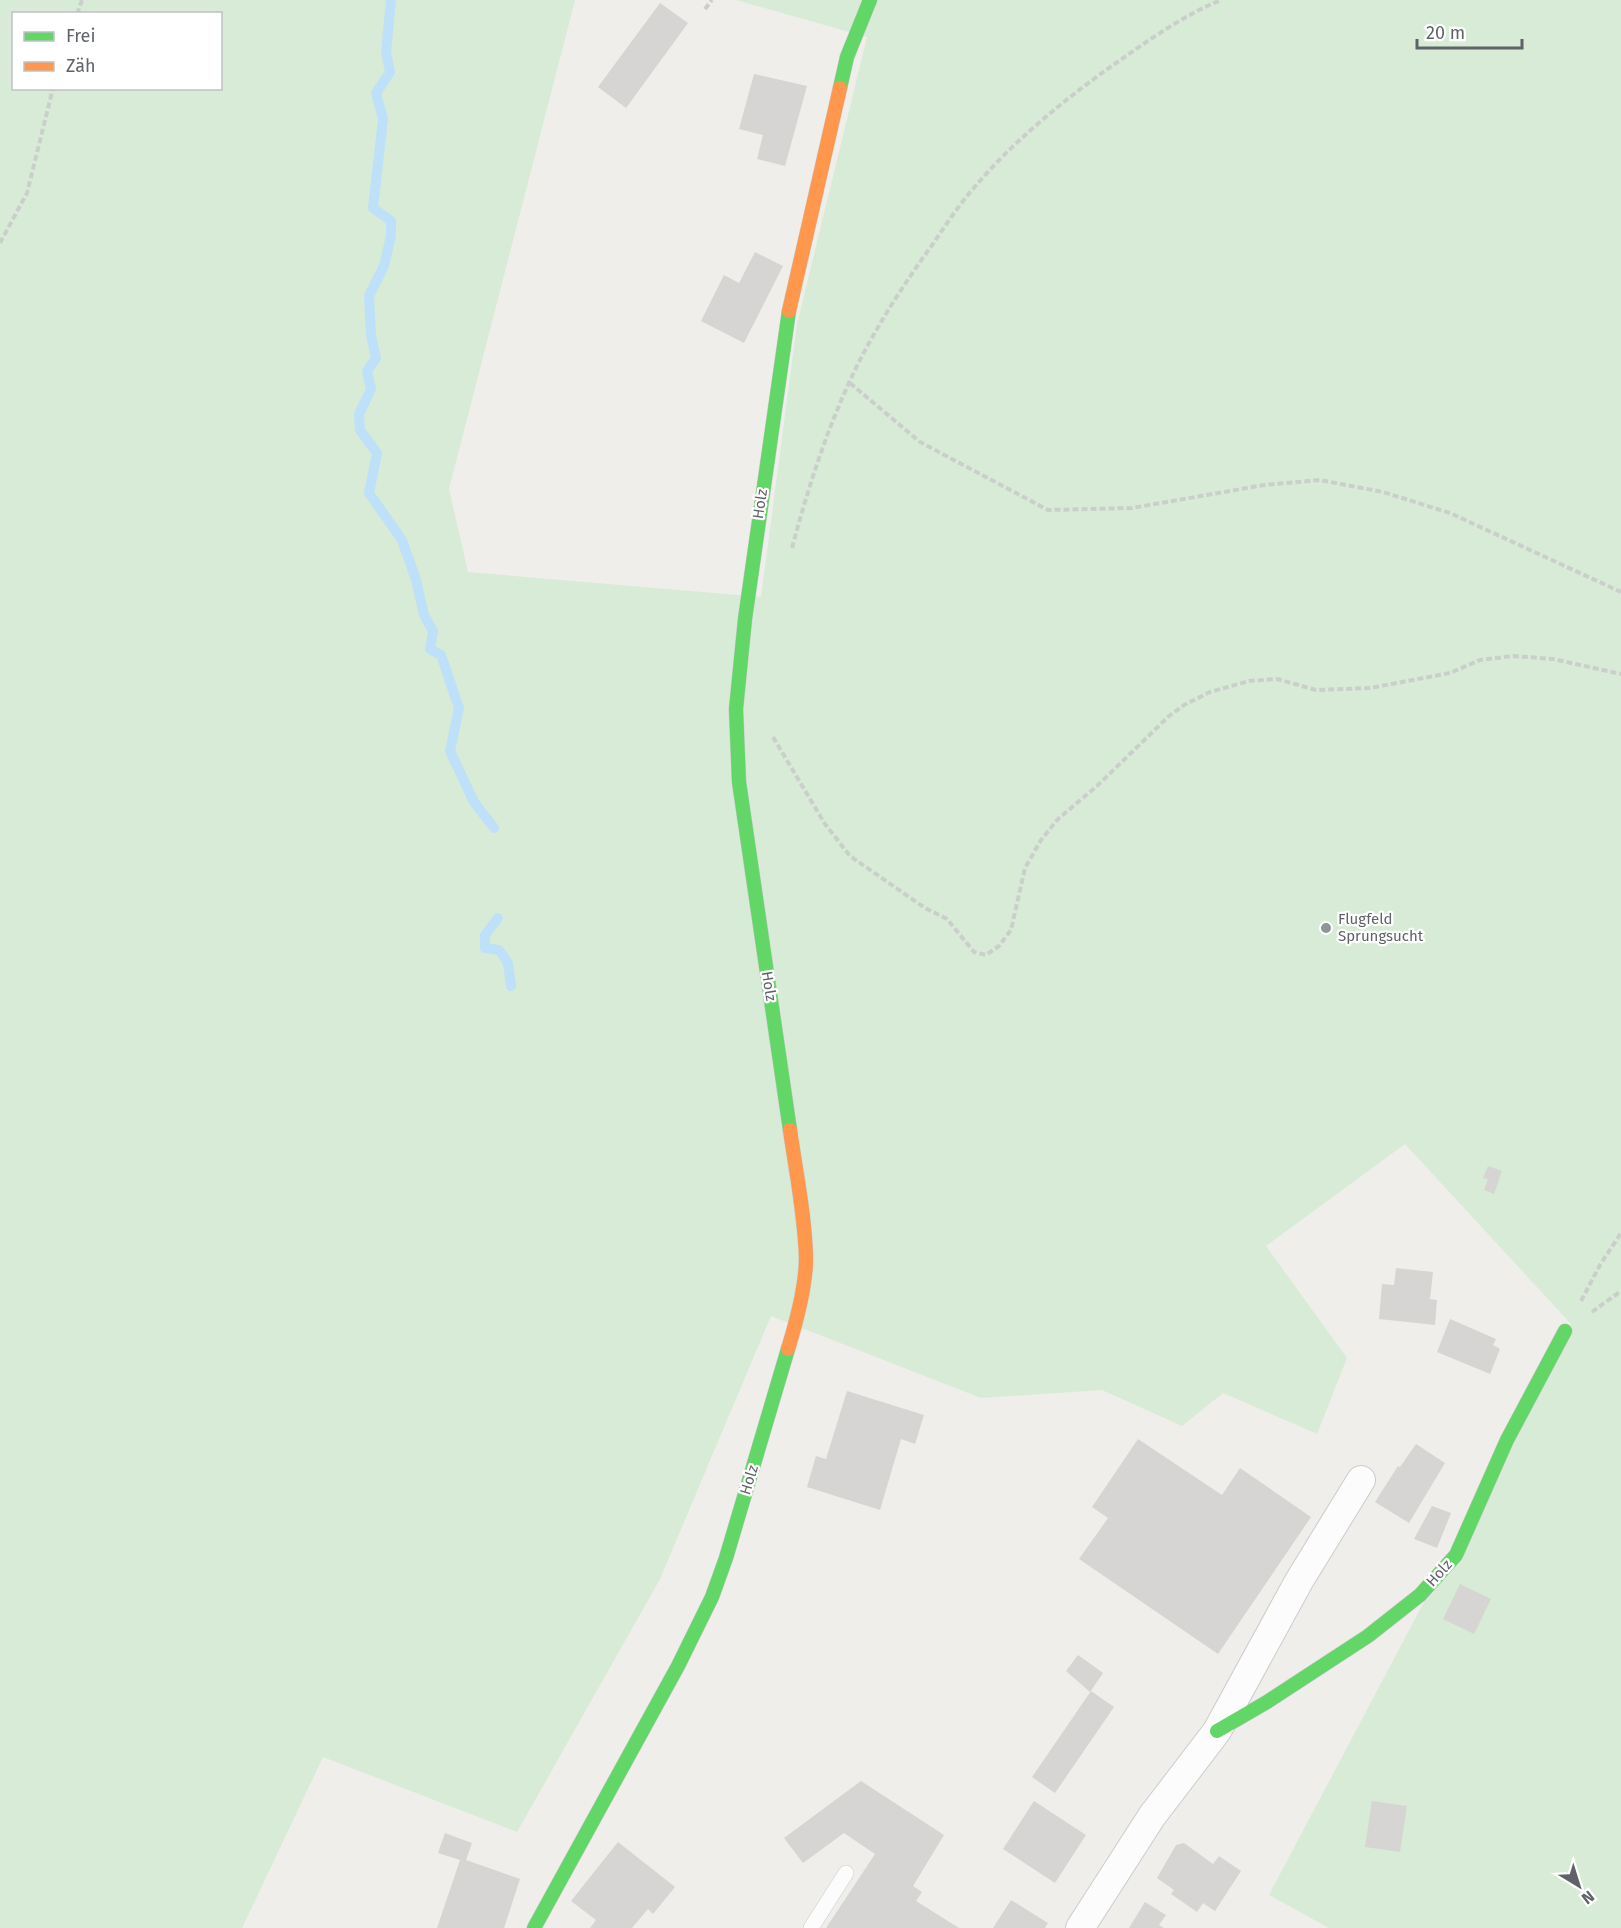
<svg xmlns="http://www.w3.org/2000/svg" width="1621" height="1928" font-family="'Fira Sans',sans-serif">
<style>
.green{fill:#d8ebd6;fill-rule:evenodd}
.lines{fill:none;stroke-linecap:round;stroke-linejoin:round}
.stream{stroke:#bfe0f9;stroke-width:10}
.building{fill:#d6d5d3}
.lane-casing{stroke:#cbcccc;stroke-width:16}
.street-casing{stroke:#cbcccc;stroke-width:30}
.fast-casing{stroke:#cacacb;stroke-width:15}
.slow-casing{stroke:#cacacb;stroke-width:15}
.path{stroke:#cacfcc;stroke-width:4;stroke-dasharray:6 3;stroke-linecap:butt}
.lane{stroke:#fdfcfc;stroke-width:15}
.street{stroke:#fdfcfc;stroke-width:28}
.fast{stroke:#63d668;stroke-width:14}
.slow{stroke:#ff974d;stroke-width:14}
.poi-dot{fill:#919496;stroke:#fff;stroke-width:2}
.labels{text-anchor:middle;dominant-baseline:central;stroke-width:4.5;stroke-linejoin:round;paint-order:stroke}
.street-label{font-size:15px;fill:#5f6368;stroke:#fff}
.poi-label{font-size:15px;fill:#5f6368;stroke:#fff;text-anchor:start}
</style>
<rect width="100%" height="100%" fill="#efeeea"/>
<path class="green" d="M0,0H575L449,489L468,572L761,597L797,324L867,37L736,0H1621V1928H1329L1269,1895L1571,1324L1405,1144L1266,1246L1347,1358L1317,1434L1223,1393L1182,1426L1102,1390L981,1398L771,1316L660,1579L517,1832L323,1757L242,1928H0ZM14,14H220V88H14Z"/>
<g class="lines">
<g class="stream">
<path d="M391,0L386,52L390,72L376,93L383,119L373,208L391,221V236L384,266L369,296L371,335L376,358L367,371L371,389L359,414L360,430L377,453L369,493L402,540L416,580L424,615L433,631L430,649L441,655L459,708L450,751L474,802L494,828"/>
<path d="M498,918L485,935V948L499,950L508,963L511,986"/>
</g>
</g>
<g class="building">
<path d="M660,3L688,23L626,108L598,87Z"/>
<path d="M754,74L807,86L785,166L757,159L763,135L739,129Z"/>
<path d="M755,252L783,266L744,343L701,321L724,275L739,283Z"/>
<path d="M1488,1166L1502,1171L1494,1194L1484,1190L1488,1179L1483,1178Z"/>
<path d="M1396,1268L1433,1272L1430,1299L1437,1300L1435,1325L1379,1319L1382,1284L1394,1285Z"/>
<path d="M1450,1319L1496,1339L1493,1345L1500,1349L1490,1374L1437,1352Z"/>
<path d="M847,1391L924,1415L915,1444L901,1439L880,1510L807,1487L816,1456L826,1459Z"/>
<path d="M1138,1439L1222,1495L1240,1468L1311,1517L1218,1654L1079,1559L1108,1518L1092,1507Z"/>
<path d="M1416,1444L1445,1463L1409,1523L1375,1502L1398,1466L1400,1467Z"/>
<path d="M1432,1506L1451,1513L1437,1548L1414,1539Z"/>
<path d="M1460,1584L1491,1599L1474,1634L1443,1619Z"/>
<path d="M1078,1655L1103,1673L1090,1692L1066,1671Z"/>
<path d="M1091,1691L1114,1707L1055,1793L1032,1777Z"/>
<path d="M861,1781L944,1835L913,1886L922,1892L916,1901L959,1928H826L875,1854L844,1833L803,1863L784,1838Z"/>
<path d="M1034,1801L1086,1835L1055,1883L1003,1849Z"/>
<path d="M1372,1801L1407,1806L1400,1852L1365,1847Z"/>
<path d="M445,1833L472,1843L466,1860L520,1879L504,1928H437L460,1860L438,1853Z"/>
<path d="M618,1842L675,1887L653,1914L648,1909L632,1928H590L596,1920L571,1901Z"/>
<path d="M1184,1843L1213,1864L1219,1856L1241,1871L1215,1911L1203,1903L1197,1912L1171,1894L1174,1890L1157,1878L1176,1845Z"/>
<path d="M1011,1900L1048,1923L1045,1928H993Z"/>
<path d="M1145,1902L1166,1915L1159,1925L1164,1928H1129Z"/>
</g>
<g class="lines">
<defs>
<path id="lane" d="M811,1928L846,1873"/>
<path id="street" d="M1080,1928L1152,1816L1217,1731L1299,1581L1361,1480"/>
<g id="fast">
<path d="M840,88L847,57L870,0"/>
<path d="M789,311L745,619L736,709L739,782L790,1130"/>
<path d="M1217,1731L1267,1702L1368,1636L1420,1595L1456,1555L1507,1440L1565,1331"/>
<path d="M534,1928L678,1666L712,1597L726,1558L788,1349"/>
</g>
<g id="slow">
<path d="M789,311L840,88"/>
<path d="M788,1349C796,1323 806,1286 806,1258C805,1216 796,1172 790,1130"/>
</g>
</defs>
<use href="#lane" class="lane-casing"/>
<use href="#street" class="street-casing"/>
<use href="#fast" class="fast-casing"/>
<use href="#slow" class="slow-casing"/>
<g class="path">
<path d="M705,9L712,0"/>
<path d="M77,14L82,0"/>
<path d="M0,243L27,193L53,88"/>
<path d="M850,383L920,442L1048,510L1132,508L1264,485L1320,480L1383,492L1450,513L1621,592"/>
<path d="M792,548C809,484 830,419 860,360C881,319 908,278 935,241C947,223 959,205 973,189C1013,141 1065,99 1116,63C1149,40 1184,15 1221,0"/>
<path d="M773,737L825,824L850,856L925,908L947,919L974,952L986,955L999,946L1011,930L1025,868L1041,840L1058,819L1097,786L1169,716L1184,705L1210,692L1249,681L1277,679L1316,690L1370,688L1450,673L1480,660L1513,656L1553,659L1621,674"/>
<path d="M1581,1301L1600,1265L1621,1233"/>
<path d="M1592,1312L1621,1291"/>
</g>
<use href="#lane" class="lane"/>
<use href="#street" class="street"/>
<use href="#fast" class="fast"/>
<use href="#slow" class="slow"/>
</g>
<circle class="poi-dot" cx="1326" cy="928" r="6"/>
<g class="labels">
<g class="street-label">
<text transform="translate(760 504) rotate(-82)">Holz</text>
<text transform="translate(769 986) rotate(81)">Holz</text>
<text transform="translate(749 1480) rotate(-73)">Holz</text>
<text transform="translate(1439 1573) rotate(-48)">Holz</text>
</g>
<g class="poi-label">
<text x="1338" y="919">Flugfeld<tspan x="1338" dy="17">Sprungsucht</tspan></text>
</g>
</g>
<rect x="12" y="12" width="210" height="78" fill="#ffffff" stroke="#bfc1c3" stroke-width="1.5"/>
<rect x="24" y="32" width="30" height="9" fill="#63d668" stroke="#bfc1c3" stroke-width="1.5"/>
<text x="66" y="42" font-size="18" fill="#5f6368">Frei</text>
<rect x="24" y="62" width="30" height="9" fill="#ff974d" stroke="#bfc1c3" stroke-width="1.5"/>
<text x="66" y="72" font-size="18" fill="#5f6368">Zäh</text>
<g transform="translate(1579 1886) rotate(142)" stroke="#ffffff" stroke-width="4.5" paint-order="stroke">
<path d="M0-4.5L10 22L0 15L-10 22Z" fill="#5f6368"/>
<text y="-9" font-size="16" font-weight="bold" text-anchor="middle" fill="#5f6368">N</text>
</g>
<path d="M1417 39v9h105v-9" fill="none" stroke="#5f6368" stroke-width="3"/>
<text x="1426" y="39" font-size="18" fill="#5f6368" stroke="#ffffff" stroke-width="4.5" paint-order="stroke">20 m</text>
</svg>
